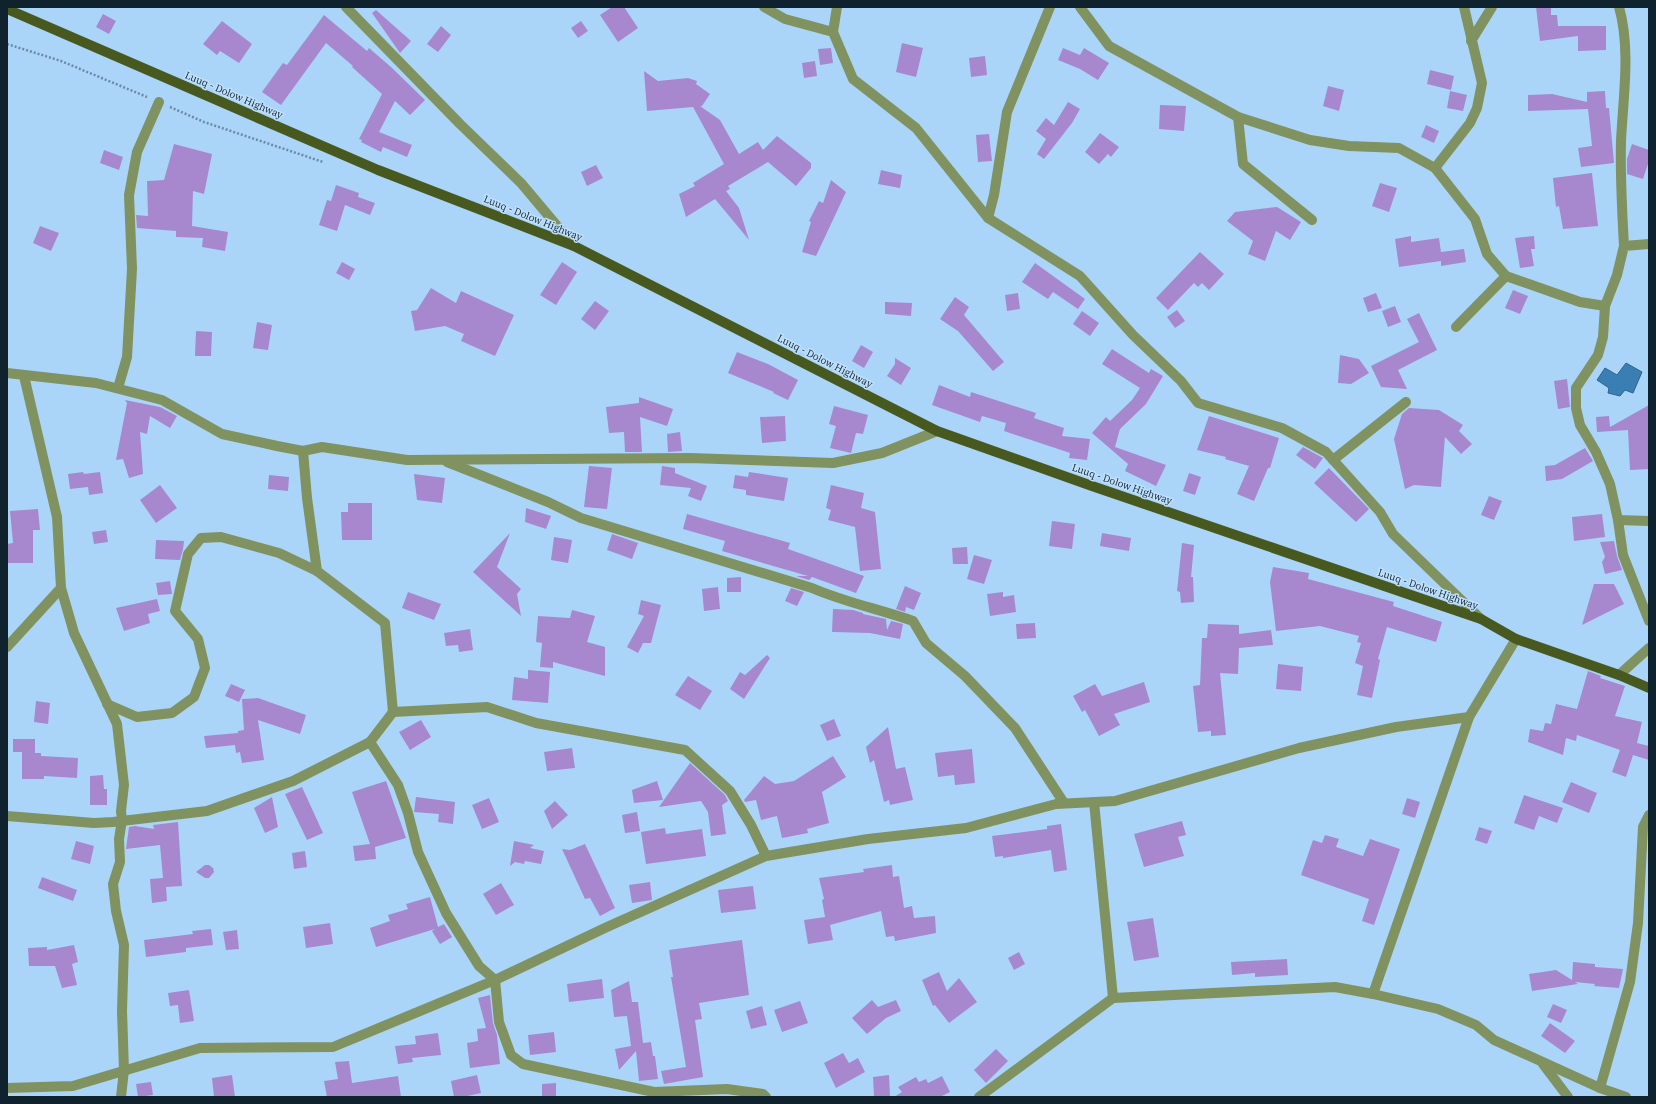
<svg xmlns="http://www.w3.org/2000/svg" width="1656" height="1104" font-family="'IBM Plex Serif',serif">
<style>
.water{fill:#3a7fb3;stroke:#2e638b}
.building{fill:#a788cf}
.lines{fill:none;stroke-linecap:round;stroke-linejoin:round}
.path{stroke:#6a8aa4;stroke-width:2.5;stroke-dasharray:2 2;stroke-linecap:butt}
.minor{stroke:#80925f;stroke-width:10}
.major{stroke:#47591f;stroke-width:10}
.labels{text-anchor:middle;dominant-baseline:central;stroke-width:3;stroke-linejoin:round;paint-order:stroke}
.street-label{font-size:10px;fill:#11222f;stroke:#bfe1fe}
</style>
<rect width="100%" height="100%" fill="#aad5f9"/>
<path class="water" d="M1626,363L1642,372L1633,393L1625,390L1620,396L1608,393L1609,388L1597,380L1605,368L1617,375Z"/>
<g class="building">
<path d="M612,7H624L638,28L618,42L600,15Z"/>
<path d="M1536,7H1551V15H1557L1558,26H1606V50L1578,51V36L1540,41Z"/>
<path d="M376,10L411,41L400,53L372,13Z"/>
<path d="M103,14L116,21L109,34L96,27Z"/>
<path d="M324,15L367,51L369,48L391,67L425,100L410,115L395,101L379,132L412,145L407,157L383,147L381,152L361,142L362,140L359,139L382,94L352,67L353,66L326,43L281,105L262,92L283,63L287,65Z"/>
<path d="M222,21L252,44L239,63L220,51L217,55L203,44Z"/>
<path d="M581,21L588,31L578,38L571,28Z"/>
<path d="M441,26L451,35L438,52L427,44Z"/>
<path d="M902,43L923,48L916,77L896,72Z"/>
<path d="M831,48L833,63L820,65L818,49Z"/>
<path d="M1063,48L1080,55L1084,48L1109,63L1098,80L1080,69L1058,60Z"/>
<path d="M985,56L987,75L971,77L969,58Z"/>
<path d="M815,61L817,76L804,78L802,63Z"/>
<path d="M1430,70L1454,76L1451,90L1427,84Z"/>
<path d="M644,71L658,81L688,78L697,81L696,84L710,94L702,106H700L720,120L739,154L758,142L763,150L777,136L811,163V168L796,186L768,162L728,186L730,189L726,191L739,208L749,240L715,199L686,217L679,194L695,186L693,183L724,164L693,107L647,111Z"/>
<path d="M1328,86L1344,90L1339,111L1323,106Z"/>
<path d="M1450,91L1467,95L1463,111L1447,108Z"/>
<path d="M1605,91L1606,108H1609L1614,163L1581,167L1578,148L1592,146L1588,109L1528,111V95L1552,94L1587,102V92Z"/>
<path d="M1068,102L1080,109L1072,123L1044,159L1037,154L1046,139L1036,131L1046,118L1054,125Z"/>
<path d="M1160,105L1186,106L1184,131L1159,129Z"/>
<path d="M1426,125L1439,131L1434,143L1421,137Z"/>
<path d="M1100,133L1119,147L1111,157L1108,154L1099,164L1085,152Z"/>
<path d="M989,134L992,161L978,162L976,135Z"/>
<path d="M174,144L212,154L204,194L193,191L192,226L228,232L225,251L202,247L203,238L176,237V231L137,228L136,215L148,216L147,181L164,180Z"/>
<path d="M1632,144L1649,150V161L1643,179L1627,174V159Z"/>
<path d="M104,150L123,157L119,170L100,163Z"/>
<path d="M596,165L603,178L587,186L581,172Z"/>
<path d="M881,170L902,175L900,188L878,184Z"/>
<path d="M1592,173L1598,226L1563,229L1559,206L1556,207L1553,178Z"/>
<path d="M831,180L846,192L816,256L802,252L811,222L809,221L819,201L823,203Z"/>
<path d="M1380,183L1397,188L1389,212L1372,206Z"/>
<path d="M336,185L359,193L358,197L375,203L370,215L345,205L337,231L319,225L327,200L331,201Z"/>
<path d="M1277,207L1301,222L1290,240L1276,231L1265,261L1248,254L1253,241L1227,221L1235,212Z"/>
<path d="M40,226L59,233L51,251L33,243Z"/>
<path d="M1411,236V242L1439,238L1441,252L1464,249L1466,262L1441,266V261L1399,267L1395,239Z"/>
<path d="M1534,236L1535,249H1531L1534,266L1520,268L1515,238Z"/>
<path d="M1200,252L1224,274L1209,290L1202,283L1198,287L1194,283L1168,310L1156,298Z"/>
<path d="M342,262L355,269L349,280L336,273Z"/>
<path d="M562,262L577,272L556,305L540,295Z"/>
<path d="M1035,263L1085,299L1078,309L1053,292L1048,299L1022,282Z"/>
<path d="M431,288L456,303L461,291L514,315L495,356L461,341L464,334L445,326L415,331L411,311L417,310Z"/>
<path d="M1513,290L1528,296L1520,314L1505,308Z"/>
<path d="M1018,293L1020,309L1007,311L1005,295Z"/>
<path d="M1376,293L1382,308L1368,312L1363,298Z"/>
<path d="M955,297L969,307L964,315L1004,362L993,371L958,331L940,319Z"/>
<path d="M595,301L609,311L595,330L581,319Z"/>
<path d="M885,302L912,303L911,316L885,314Z"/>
<path d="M1395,306L1401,322L1388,327L1382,311Z"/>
<path d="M1177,310L1185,321L1175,328L1167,317Z"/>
<path d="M1082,311L1099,323L1090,336L1073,324Z"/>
<path d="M1419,313L1437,350L1398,370L1407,389L1381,387L1371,366L1419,342L1407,319Z"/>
<path d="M257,322L272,325L268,350L253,348Z"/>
<path d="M196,331L212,332L211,356H195Z"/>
<path d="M861,345L873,352L864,368L852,361Z"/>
<path d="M1112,349L1149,373L1151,369L1163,376L1146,404L1120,429L1115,447L1166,465L1156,486L1125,471L1128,464L1092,433L1106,417L1110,421L1132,400L1140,388L1102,364Z"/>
<path d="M737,352L768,364L798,380L788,400L773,393L774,392L728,373Z"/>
<path d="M1340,355L1359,359L1369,373L1351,384L1338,383Z"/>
<path d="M895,358L911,368L901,385L887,376L895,364Z"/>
<path d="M1567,379L1570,407L1558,409L1554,381Z"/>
<path d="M939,385L970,397L971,392L1036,413L1034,418L1064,428L1062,436L1090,439L1087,460L1069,458L1070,453L1004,431L1006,423L982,416L980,422L932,405Z"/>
<path d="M639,397L673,409L667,426L640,417L642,452H625L624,432L609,433L606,407L639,403Z"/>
<path d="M125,400L160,407L177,416L170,428L150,416L147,434L140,432L143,474L129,478L123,459L116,460L127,403Z"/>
<path d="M1649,405V469L1630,470L1628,430L1597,432L1596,417L1609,416L1610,427Z"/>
<path d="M834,406L868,415L863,434L856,433L851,453L830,448L836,426L829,424Z"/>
<path d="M1409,408L1439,410L1463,425L1459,431L1472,444L1461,454L1445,437L1441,487L1414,485L1405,489L1394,439L1402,414Z"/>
<path d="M785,416L786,441L762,443L760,417Z"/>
<path d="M1209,416L1279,438L1270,468H1268L1254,501L1237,494L1249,466L1225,459L1226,457L1197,450Z"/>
<path d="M680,432L682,451L668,452L667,434Z"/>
<path d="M1303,447L1323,458L1315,469L1296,455Z"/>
<path d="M1585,448L1593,461L1562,479L1546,481L1545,466L1555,465Z"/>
<path d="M589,466L612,468L607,509L584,507Z"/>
<path d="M662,466L675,468V473L707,486L701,501L688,496L691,488L660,485Z"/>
<path d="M1329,468L1369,509L1356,522L1314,483Z"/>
<path d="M83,472L84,474L100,472L103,493L89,495L88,487L70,489L68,474Z"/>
<path d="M749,472L788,478L784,501L746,495V490L733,488L735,475L748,477Z"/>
<path d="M1189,473L1201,477L1195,495L1183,491Z"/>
<path d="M414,474L445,478L442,503L417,500Z"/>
<path d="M269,475L289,477L288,491L268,489Z"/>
<path d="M160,485L177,508L156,523L140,500Z"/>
<path d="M831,485L864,493L861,508L875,512L881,569L860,571L855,527L828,520L831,510L826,508Z"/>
<path d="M1489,496L1502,501L1494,520L1481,515Z"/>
<path d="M348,503H372V540H342L341,512H348Z"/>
<path d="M526,508L551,516L546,529L525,522Z"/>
<path d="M38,509L40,530H33V563H7V544L13,543L10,511Z"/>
<path d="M687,514L790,543L788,549L864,576L856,593L812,577L809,580L796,576H808L722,551L725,541L683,529Z"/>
<path d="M1602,514L1605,537L1574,541L1572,517Z"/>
<path d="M1052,521L1075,524L1072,549L1049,546Z"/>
<path d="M106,530L108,542L94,544L92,532Z"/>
<path d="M510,533L497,567L521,589L517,594L521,616L473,572Z"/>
<path d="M1102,533L1131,538L1129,551L1100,546Z"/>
<path d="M612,534L638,543L632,559L607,550Z"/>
<path d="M554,537L572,540L568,563L551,560Z"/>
<path d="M156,540L184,541L183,549L180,560L155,559Z"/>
<path d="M1614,541L1617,556L1622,570L1605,574L1602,562L1605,557L1600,542Z"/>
<path d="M1182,543L1194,545L1191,577H1193L1194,602L1181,603L1180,592L1177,591Z"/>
<path d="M967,547L968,564H953L952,548Z"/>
<path d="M974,555L992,560L984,584L967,579Z"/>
<path d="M1273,567L1309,573L1308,579L1394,602L1393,606L1442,622L1436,642L1387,627L1378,659L1380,660L1372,698L1357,695L1363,666L1355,663L1361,643L1357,642L1359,636L1320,626L1276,631L1270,582Z"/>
<path d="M741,577V592H727V578Z"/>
<path d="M170,581L172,594L158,595L156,583Z"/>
<path d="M1594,584H1614L1624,604L1582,625Z"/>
<path d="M905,586L921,593L914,610L906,607L905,612L896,609Z"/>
<path d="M718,587L720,609L704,611L702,589Z"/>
<path d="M791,588L804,592L797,606L785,601Z"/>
<path d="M408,592L441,604L434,620L402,608Z"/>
<path d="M1003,592V597L1014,595L1016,612L990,616L987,594Z"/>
<path d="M157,599L160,611L148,614L150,623L124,631L116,608Z"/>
<path d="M641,600L661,605L651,643H643L638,653L627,647L644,616L638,614Z"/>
<path d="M833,609L853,610L863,613V614L886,619L887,630L891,621L903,624L900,639L870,633L832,632Z"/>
<path d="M572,610L595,616L587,642L605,647V676L553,662V668L540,667L542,643L536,642L538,616L570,618Z"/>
<path d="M1035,623L1036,638L1017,639L1016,624Z"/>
<path d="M1208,624L1239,625V634L1271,630L1273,645L1239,648L1238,674L1220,673L1226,735L1211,736V731L1198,732L1193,686L1200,685L1202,638H1207Z"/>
<path d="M470,629L473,650L459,652L458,645L446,646L444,633Z"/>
<path d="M767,655L770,658L744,699L730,689L740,672L745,675Z"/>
<path d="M1278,664L1303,667L1301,691L1276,689Z"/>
<path d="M528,670L550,672L548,703L512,700L514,677L528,679Z"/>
<path d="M1588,671L1601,676L1600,678L1625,686L1615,716L1642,722L1637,743L1649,746V760L1633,755L1626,777L1612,772L1620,750L1577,735L1576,741L1566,738L1563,755L1528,742L1530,729L1543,731L1545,723L1551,724L1556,704L1577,709Z"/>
<path d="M688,676L712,691L700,710L675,695Z"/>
<path d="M1144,682L1150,702L1114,714L1120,725L1099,736L1085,710L1082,712L1073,696L1095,684L1102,696Z"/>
<path d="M231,684L245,690L239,702L225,696Z"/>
<path d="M258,698L306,715L300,734L258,720L264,760L242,763L240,752L236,753L235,745L206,748L204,736L238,733V731L244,730L242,699Z"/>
<path d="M36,701L50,703L48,724L34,722Z"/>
<path d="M834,719L841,736L827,741L820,725Z"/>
<path d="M421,720L431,737L410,750L399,732Z"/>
<path d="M888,727L896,769L905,767L913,800L890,805L889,800L884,802L874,760L870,763L866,747Z"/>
<path d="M13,739H35V753H41V756L78,758L77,778L44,776V779H22V752H13Z"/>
<path d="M572,748L575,768L547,771L544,752Z"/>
<path d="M972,749L975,783L955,785L954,775L938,777L935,753Z"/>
<path d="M833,756L846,777L822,792L829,823L807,829L808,833L782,838L777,816L761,820L756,800L745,802L744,800L764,776L775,784L794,781Z"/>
<path d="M690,763L725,795L728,801L722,805L726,834L711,836L708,812L701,801L659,807Z"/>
<path d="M103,775L104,789H107V805H90V776Z"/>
<path d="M386,781L406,838L375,847L376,859L355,861L353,846L370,844L352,792Z"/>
<path d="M657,781L663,800L634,803L632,790Z"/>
<path d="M1571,782L1597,793L1589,813L1562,802Z"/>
<path d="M302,787L323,833L307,840L285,794Z"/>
<path d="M1524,795L1563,808L1557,823L1539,816L1534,830L1514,823Z"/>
<path d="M272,797L278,827L265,833L254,808Z"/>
<path d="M416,797L455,802L453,824L438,822L439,814L414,812Z"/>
<path d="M489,798L499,822L482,829L472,805Z"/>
<path d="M1407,798L1420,802L1415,818L1402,814Z"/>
<path d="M555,801L568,815L552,829L544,811Z"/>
<path d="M637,812L640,831L625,833L622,815Z"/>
<path d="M1182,821L1186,835L1178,837L1184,856L1144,867L1134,834Z"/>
<path d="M178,822L182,886L166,887L167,901L152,903L150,879L163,878L160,845L126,849L129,827L135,826L154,829L153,825Z"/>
<path d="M1061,824L1067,870L1054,872L1051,850L1003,858V856L995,857L992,836L1047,829V826Z"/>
<path d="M1479,827L1492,831L1487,844L1475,840Z"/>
<path d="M665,828L666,834L702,829L706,856L646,864L641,832Z"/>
<path d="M1325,835L1339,839L1336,847L1363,856L1370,839L1400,849L1374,925L1362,921L1369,899L1301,875L1313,840L1322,843Z"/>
<path d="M76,841L94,846L90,864L71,859Z"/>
<path d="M514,841L534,845L530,848L544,851L541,864L525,861L524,864L515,862L510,866Z"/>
<path d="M585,844L615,908L600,916L590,898L585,899L562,849L570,850Z"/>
<path d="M305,851L307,867L294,869L292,853Z"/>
<path d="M205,865H209L213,868L214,872L209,878H205L196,872Z"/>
<path d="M892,865L893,877L899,876L904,908L912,906L914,918L935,916L936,933L895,941L894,936L886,937L881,911L830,925L833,940L808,944L804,920L825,917L822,900L824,899L819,878L864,872L863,869Z"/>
<path d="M42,877L77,890L73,901L38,888Z"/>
<path d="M650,882L652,900L632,903L629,885Z"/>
<path d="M501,883L514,905L496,915L483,894Z"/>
<path d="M753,886L756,909L721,913L718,890Z"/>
<path d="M430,897L438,927L444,924L452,937L440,944L432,931L435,929L376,947L370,928L390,921L388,915L408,909L406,904Z"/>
<path d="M1153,918L1159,957L1134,961L1127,922Z"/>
<path d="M330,923L333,944L306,948L303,927Z"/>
<path d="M211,929L213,945L186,948V952L146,957L144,940L193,934L192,931Z"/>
<path d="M237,930L239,949L226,950L223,932Z"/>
<path d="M742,940L749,995L699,1003L702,1019L695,1020L703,1077L664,1084L661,1071L686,1067L671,977H673L669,950Z"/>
<path d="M74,945L78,962L72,964L77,985L62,988L55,966H29L28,948L47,947V950Z"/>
<path d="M1019,952L1025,964L1014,970L1008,958Z"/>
<path d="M1287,959L1288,975L1255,977V973L1232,975L1231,962Z"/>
<path d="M1573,962L1595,964V967L1623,969L1619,988L1594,986L1595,984L1575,982L1578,984L1532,991L1529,974L1556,970L1572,980Z"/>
<path d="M939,972L947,991L959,978L977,1002L949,1023L935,1005L933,1006L922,980Z"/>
<path d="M602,979L604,998L569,1002L567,984Z"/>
<path d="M629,981L632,1002H638L643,1043L651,1042L653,1056H655L658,1079L639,1081L636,1051L619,1070L615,1049L631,1046L627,1016L614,1017L611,990Z"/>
<path d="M189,990L194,1021L180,1023L178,1005L170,1006L168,993Z"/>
<path d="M490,995L493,1023L497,1035L500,1064L470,1068L467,1043L478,1041L477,1029L486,1028L478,998Z"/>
<path d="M872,1000L878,1007L896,1000L901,1011L886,1018L867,1034L852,1018Z"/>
<path d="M800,1001L808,1023L782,1032L774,1010Z"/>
<path d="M1553,1004L1567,1010L1561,1023L1547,1017Z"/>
<path d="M762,1006L767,1025L751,1029L746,1011Z"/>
<path d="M1550,1023L1575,1041L1565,1053L1541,1036Z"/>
<path d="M554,1032L556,1052L530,1055L528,1035Z"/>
<path d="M438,1033L441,1055L412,1058L413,1062L398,1064L395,1046L416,1044L415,1036Z"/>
<path d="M996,1049L1008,1061L986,1083L974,1070Z"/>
<path d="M843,1053L849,1063L858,1058L865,1072L836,1088L824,1063Z"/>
<path d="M349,1061L352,1083L398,1076L401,1097H327L324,1081L338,1079L335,1062Z"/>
<path d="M232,1075L235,1097H214L212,1078Z"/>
<path d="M477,1075L481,1093L463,1097H454L451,1081Z"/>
<path d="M889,1075L890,1096H874L873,1077Z"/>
<path d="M942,1076L950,1092L940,1097H894L902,1092L898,1087L916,1077L919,1082L926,1079L928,1083Z"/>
<path d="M151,1082L153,1095L138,1097L136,1084Z"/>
<path d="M556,1083V1097H542V1084Z"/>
</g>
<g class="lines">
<g class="path">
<path d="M7,44L61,61L147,97"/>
<path d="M170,107L204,122L323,162"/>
</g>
<g class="minor">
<path d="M346,7L460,124L521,183L574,246"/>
<path d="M764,7L785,19L833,32L853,79L916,128L988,218L994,195L1007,112L1050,7"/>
<path d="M1080,7L1109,46L1238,117L1310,140L1349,146L1399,148L1435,168L1475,219L1487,254L1506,276L1580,302L1605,306"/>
<path d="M1619,7C1631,49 1623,98 1621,141C1620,176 1622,211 1624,246"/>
<path d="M833,32L837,7"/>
<path d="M1471,41L1492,7"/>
<path d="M1238,117L1243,164L1312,220"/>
<path d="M1435,168L1470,123L1477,108L1482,83L1464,7"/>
<path d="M988,218L1080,276L1133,335L1181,381L1198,403L1282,428L1326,452L1380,512L1393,534L1481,619"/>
<path d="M1649,244L1624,246L1617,275L1605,306L1603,337L1598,355L1576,388V408L1580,425L1596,452L1610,484L1618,520L1623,555L1649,621"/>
<path d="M1456,327L1506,276"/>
<path d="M7,373L96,383L162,400L222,434L277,446L303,451L322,447L407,460L690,458L833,463L882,453L937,431"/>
<path d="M118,388L127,357L132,269L129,195L137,152L159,102"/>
<path d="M303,451L307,498L317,571L385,623L393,712"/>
<path d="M1333,460L1406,402"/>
<path d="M447,462L548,502L581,518L812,588C844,602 879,609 913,621L926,643L965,676L1015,728L1064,803"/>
<path d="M1618,520L1649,521"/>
<path d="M61,588L74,633L117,724L124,785L121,811L122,820L119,839L120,862L113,884L116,911L124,945L122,1011L124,1070L121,1097"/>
<path d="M7,647L61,588L57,517L24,376"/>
<path d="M1619,675L1649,648"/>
<path d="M107,704L137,717L172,713L194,697L205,668L198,639L175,611L188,554L201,538L221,537L279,553L317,571"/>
<path d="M370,742L398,785L408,813L418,852L446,913L479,966L495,980L499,1022L511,1055L523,1064L654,1092L727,1089L763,1094L766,1097"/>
<path d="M1094,802L1113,998L1335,987L1373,994L1438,1009L1476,1025L1494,1040L1600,1088L1626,1097"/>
<path d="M7,816L94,823L113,822L207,811L293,781L370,742L393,712L487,707L536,723L685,750L730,791L751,825L766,856"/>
<path d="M1373,994L1469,717"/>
<path d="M1543,1064L1568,1097"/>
<path d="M7,1088L73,1086L200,1048L333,1047L495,980L607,927L766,856L868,839L966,828L1056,804L1115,801L1299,748L1396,727L1469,717L1516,639"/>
<path d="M1600,1088L1630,982L1638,923L1643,827L1649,815"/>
<path d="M979,1097L1113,998"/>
</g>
<path class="major" d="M7,9L378,170L574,246L937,431L1092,486L1481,619L1516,639L1619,675L1649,688"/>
</g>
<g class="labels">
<g class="street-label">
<text transform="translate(234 95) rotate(23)">Luuq - Dolow Highway</text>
<text transform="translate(533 218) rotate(22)">Luuq - Dolow Highway</text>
<text transform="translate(825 361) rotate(27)">Luuq - Dolow Highway</text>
<text transform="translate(1122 484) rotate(19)">Luuq - Dolow Highway</text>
<text transform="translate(1428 589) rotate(19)">Luuq - Dolow Highway</text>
</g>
</g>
<rect width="1656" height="1104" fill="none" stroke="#11222f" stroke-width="16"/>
</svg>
